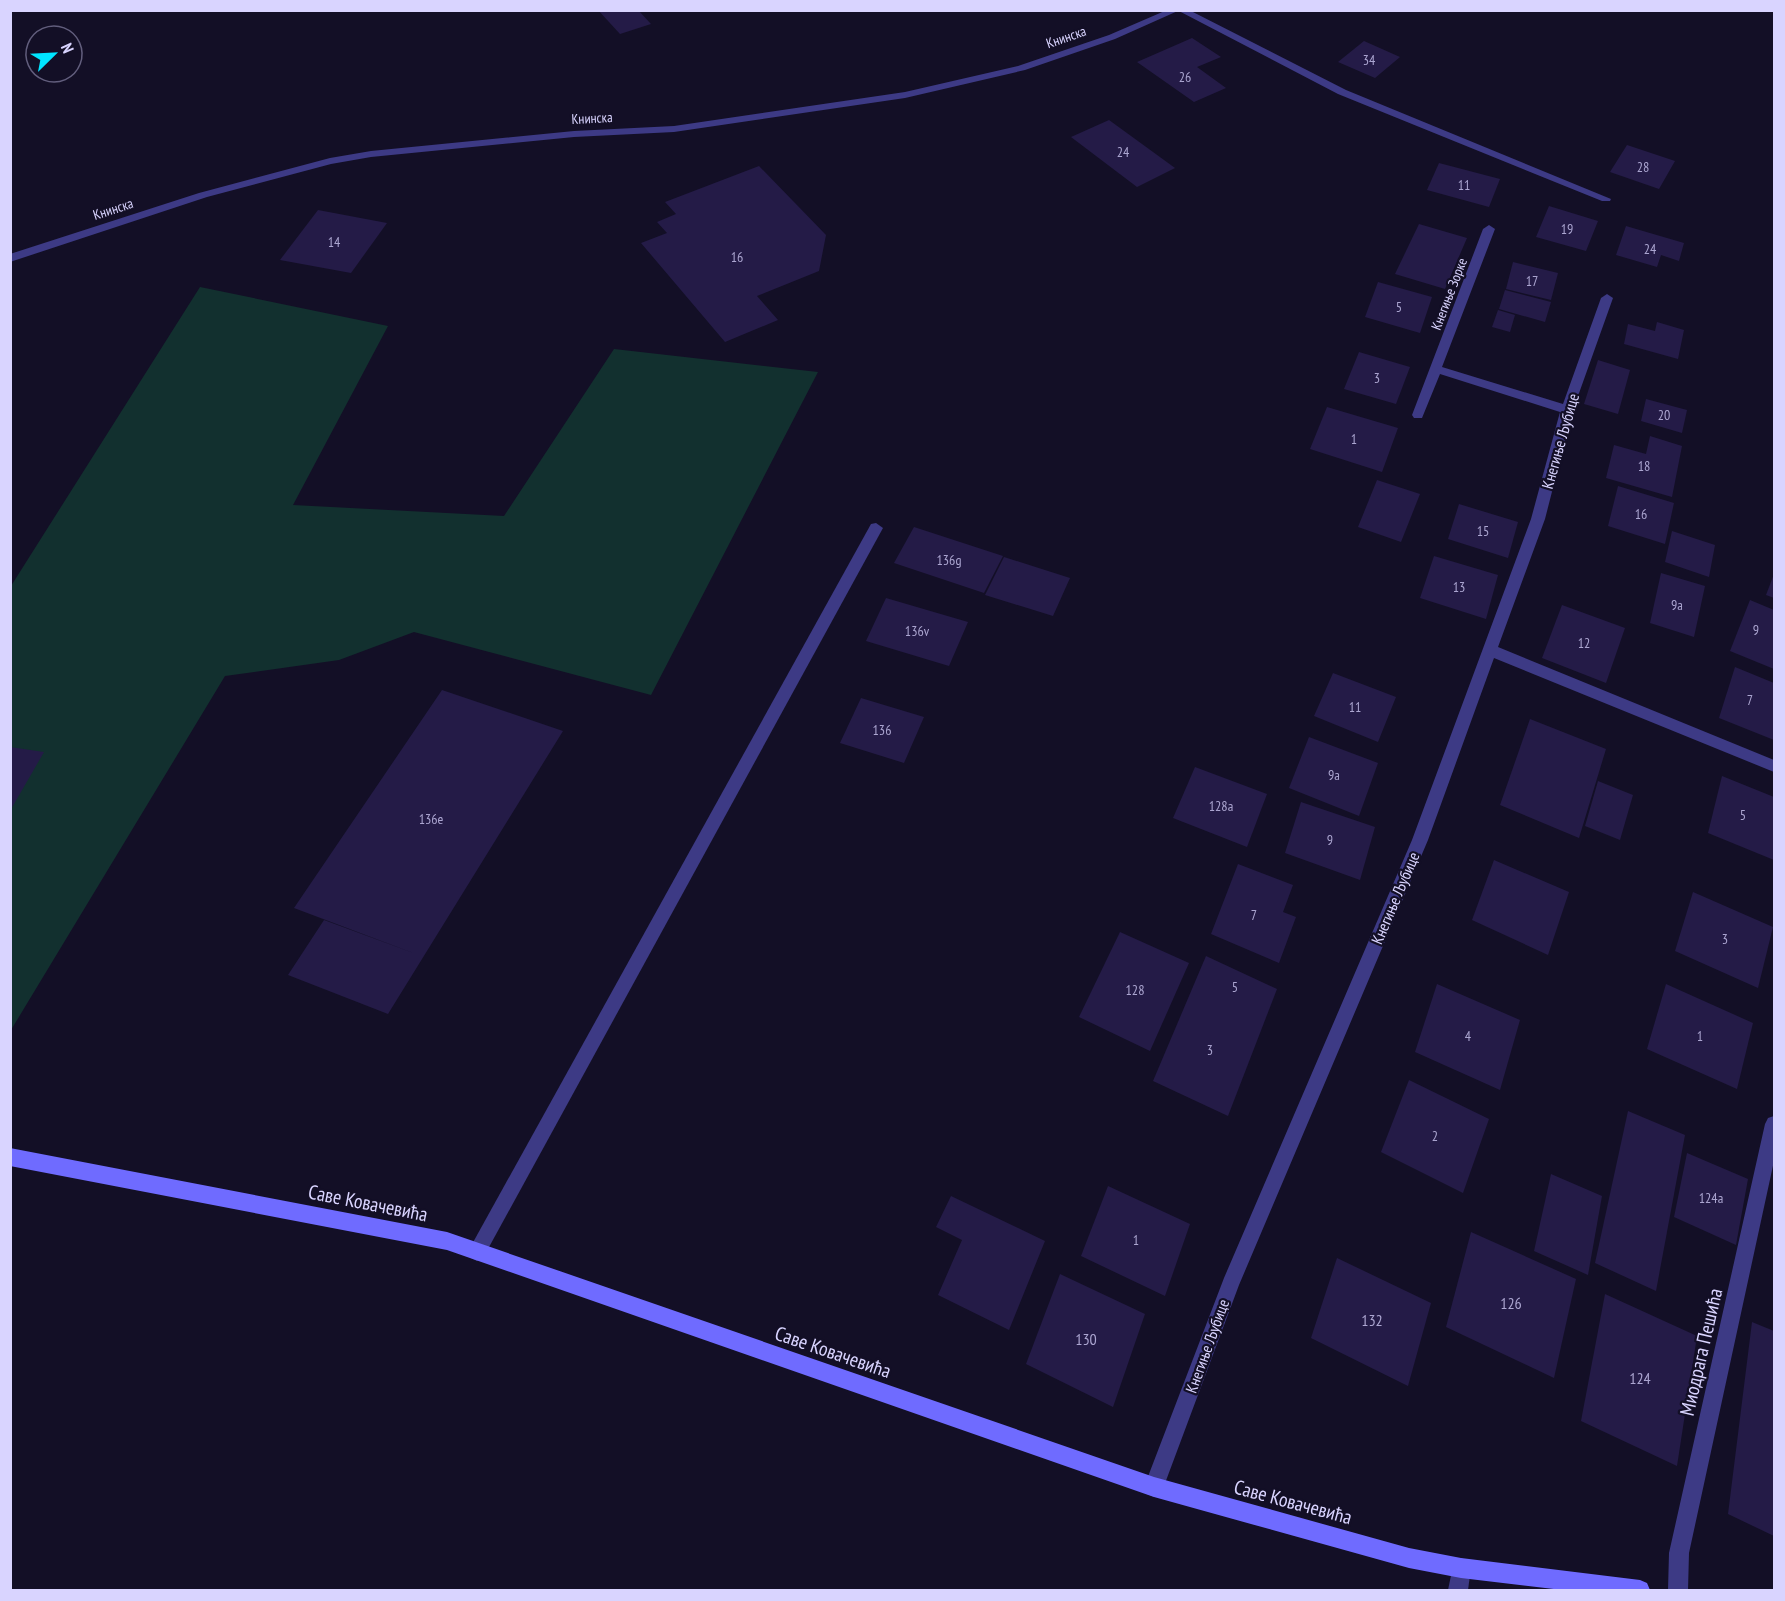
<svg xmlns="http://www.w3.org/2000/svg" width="1785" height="1601" font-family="'PT Sans Narrow',sans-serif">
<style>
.green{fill:#12302f}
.building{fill:#241b47}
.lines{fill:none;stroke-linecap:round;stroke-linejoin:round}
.lane{fill:#3d3a85;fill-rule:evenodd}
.street{fill:#3d3a85;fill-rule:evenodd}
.secondary{fill:#6f6bff;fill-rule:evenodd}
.labels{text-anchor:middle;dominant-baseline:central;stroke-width:4.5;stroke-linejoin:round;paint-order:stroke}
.far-street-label{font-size:14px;fill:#d9d4ff;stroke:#130f26}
.number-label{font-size:14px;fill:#aca6d1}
.street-label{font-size:16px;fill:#d9d4ff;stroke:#130f26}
.near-number-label{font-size:16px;fill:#aca6d1}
.near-street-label{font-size:20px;fill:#d9d4ff;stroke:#130f26}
</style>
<rect width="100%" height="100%" fill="#130f26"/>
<path class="green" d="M200,287L388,326L293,505L504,516L614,349L818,372L651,695L414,632L339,660L225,676L11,1030V586Z"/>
<g class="building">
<path d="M598,10H638L651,24L620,34Z"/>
<path d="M1192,38L1221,57L1197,67L1226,88L1194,102L1137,62Z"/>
<path d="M1364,41L1400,57L1375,78L1338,62Z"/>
<path d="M1109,120L1175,168L1137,187L1071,137Z"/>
<path d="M1627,145L1675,161L1659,189L1610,172Z"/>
<path d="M1439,163L1500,179L1489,207L1427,190Z"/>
<path d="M759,166L826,235L819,271L757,296L778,320L725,342L641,243L667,233L657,222L676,214L665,202Z"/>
<path d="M1549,206L1598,221L1586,251L1536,237Z"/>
<path d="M318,210L387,223L351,273L280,260Z"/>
<path d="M1419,224L1467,238L1445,289L1395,274Z"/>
<path d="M1626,226L1684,243L1679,261L1661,255L1657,267L1616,255Z"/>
<path d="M1513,262L1558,273L1551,300L1506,289Z"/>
<path d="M1378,282L1432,297L1420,333L1365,317Z"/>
<path d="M1505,290L1551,302L1545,322L1499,309Z"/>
<path d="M1498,310L1515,315L1510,332L1492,327Z"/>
<path d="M1657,322L1684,330L1678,359L1624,344L1628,324L1655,331Z"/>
<path d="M1359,352L1410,367L1396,404L1344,389Z"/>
<path d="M1598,360L1630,370L1618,414L1584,404Z"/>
<path d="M1646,399L1687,410L1682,433L1641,421Z"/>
<path d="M1327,407L1398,428L1382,472L1310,449Z"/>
<path d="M1650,436L1682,446L1672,497L1606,478L1614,445L1646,454Z"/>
<path d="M1377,480L1420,494L1401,542L1358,527Z"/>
<path d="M1618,486L1674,503L1665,544L1608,526Z"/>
<path d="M1459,504L1518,522L1508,558L1448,539Z"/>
<path d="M914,527L1003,556L984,593L894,563Z"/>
<path d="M1672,531L1715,545L1709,577L1665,562Z"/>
<path d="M1434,556L1498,575L1486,619L1420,598Z"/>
<path d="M1004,557L1070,578L1053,616L985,595Z"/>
<path d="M1661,573L1705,586L1694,637L1650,623Z"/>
<path d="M1774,574V598L1766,595Z"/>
<path d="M886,598L968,622L949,666L866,641Z"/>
<path d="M1750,600L1774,610V669L1730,651Z"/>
<path d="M1562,605L1625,628L1606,683L1542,658Z"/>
<path d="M1735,667L1774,683V740L1719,718Z"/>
<path d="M1333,673L1396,697L1378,742L1314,716Z"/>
<path d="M442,690L563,731L388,1014L288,975L324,920L416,954L294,908Z"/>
<path d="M861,698L924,717L904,763L840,743Z"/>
<path d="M1530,719L1606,749L1579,838L1500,805Z"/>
<path d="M1309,737L1378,763L1359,816L1289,788Z"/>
<path d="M10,747L44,752L10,811Z"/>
<path d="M1195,767L1267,794L1247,847L1173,818Z"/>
<path d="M1722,776L1774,797V860L1708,833Z"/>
<path d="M1598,781L1633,795L1620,840L1585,826Z"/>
<path d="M1301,802L1375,827L1360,880L1285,853Z"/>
<path d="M1494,860L1569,892L1548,955L1472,920Z"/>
<path d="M1238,864L1293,885L1283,912L1296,917L1279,963L1211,934Z"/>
<path d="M1693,892L1773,927L1758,988L1675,951Z"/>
<path d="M1120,932L1189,963L1150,1051L1079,1017Z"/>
<path d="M1206,956L1277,989L1228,1116L1153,1081Z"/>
<path d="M1437,984L1520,1020L1500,1090L1415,1052Z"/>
<path d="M1666,984L1753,1023L1737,1089L1647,1049Z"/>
<path d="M1409,1080L1489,1119L1463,1193L1381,1152Z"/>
<path d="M1628,1111L1685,1135L1656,1291L1595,1263Z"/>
<path d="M1687,1153L1748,1179L1736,1245L1674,1217Z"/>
<path d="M1551,1174L1602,1196L1588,1275L1534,1251Z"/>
<path d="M1108,1186L1190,1224L1165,1296L1081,1256Z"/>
<path d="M951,1196L1045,1241L1009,1330L938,1295L962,1240L936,1227Z"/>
<path d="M1471,1232L1576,1279L1554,1378L1446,1327Z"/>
<path d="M1337,1258L1431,1303L1408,1386L1311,1338Z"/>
<path d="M1060,1274L1145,1314L1113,1407L1026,1364Z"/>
<path d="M1605,1294L1697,1336L1677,1466L1581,1421Z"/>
<path d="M1752,1322L1774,1331V1536L1728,1514Z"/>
</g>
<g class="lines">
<g class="lane">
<path d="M1177,10H1189L1346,90L1611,199L1610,201H1602L1338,94Z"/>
<path d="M1461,1558L1468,1561L1471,1568L1468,1590H1448L1454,1561Z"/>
</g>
<g class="street">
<path d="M1167,10H1180L1115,39L1025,70L905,98L674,132L574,137L371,157L331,164L207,197L10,262V254L199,193L330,158L371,151L574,131L674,126L905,92L1018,66L1109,35Z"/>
<path d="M1489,225L1495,229L1442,367L1563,404L1601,298L1607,294L1613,298L1573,410L1545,519L1498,647L1774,760V772L1494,658L1428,840L1239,1285L1161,1494L1154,1497L1147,1494L1144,1487L1224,1278L1412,840L1531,519L1560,412L1440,374L1422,418H1414L1412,415L1483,229Z"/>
<path d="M876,523L883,528L483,1258L477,1261L471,1258L468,1252L471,1246L871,524Z"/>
<path d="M1774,1116V1161L1689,1553L1688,1590H1668L1669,1553L1765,1124L1768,1118Z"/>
</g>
<path class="secondary" d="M10,1148L447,1232L1154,1477L1409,1548L1461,1558L1640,1580L1647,1583L1650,1590H1562L1461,1578L1409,1568L1154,1497L447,1250L10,1166Z"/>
</g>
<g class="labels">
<g class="far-street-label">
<text transform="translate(1066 37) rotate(-19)">Книнска</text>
<text transform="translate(592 118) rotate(-3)">Книнска</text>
<text transform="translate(113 209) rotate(-18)">Книнска</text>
<text transform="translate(1449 294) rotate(-69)">Кнегиње Зорке</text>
</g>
<g class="number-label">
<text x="1369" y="60">34</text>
<text x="1185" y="77">26</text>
<text x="1123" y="152">24</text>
<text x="1643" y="167">28</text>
<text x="1464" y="185">11</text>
<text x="1567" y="229">19</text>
<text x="334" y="242">14</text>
<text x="1650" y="249">24</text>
<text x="737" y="257">16</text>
<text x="1532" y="281">17</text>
<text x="1399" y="307">5</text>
<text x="1377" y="378">3</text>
<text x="1664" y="415">20</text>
<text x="1354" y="439">1</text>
<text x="1644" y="466">18</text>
<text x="1641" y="514">16</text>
<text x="1483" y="531">15</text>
<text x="949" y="560">136g</text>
<text x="1459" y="587">13</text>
<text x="1677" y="605">9a</text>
<text x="1756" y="630">9</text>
<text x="917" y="631">136v</text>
<text x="1584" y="643">12</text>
<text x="1750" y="700">7</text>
<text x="1355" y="707">11</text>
<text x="882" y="730">136</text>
<text x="1334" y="775">9a</text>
<text x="1221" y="806">128a</text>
<text x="1743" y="815">5</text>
<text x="431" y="819">136e</text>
<text x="1330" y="840">9</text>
<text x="1254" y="915">7</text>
<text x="1725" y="939">3</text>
<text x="1235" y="987">5</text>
<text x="1135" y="990">128</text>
<text x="1468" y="1036">4</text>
<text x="1700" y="1036">1</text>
<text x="1210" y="1050">3</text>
<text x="1435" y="1136">2</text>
<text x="1711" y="1198">124a</text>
<text x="1136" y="1240">1</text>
</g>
<g class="street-label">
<text transform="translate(1560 441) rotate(-74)">Кнегиње Љубице</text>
<text transform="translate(1395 898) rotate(-67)">Кнегиње Љубице</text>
<text transform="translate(1207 1346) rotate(-70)">Кнегиње Љубице</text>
</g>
<g class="near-number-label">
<text x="1511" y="1303">126</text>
<text x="1372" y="1320">132</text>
<text x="1086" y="1339">130</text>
<text x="1640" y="1378">124</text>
</g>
<g class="near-street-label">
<text transform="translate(368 1203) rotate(11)">Саве Ковачевића</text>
<text transform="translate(833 1352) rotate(19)">Саве Ковачевића</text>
<text transform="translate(1701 1352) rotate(-77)">Миодрага Пешића</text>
<text transform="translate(1293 1502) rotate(15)">Саве Ковачевића</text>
</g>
</g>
<rect width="1785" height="1601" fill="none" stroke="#d9d4ff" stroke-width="24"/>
<g transform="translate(54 54) rotate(66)"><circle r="28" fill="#130f26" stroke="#625e7d" stroke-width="1.5"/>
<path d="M0-4.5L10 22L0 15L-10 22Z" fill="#00e5ff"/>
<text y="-9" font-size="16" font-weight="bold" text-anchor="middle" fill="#d9d4ff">N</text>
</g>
</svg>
